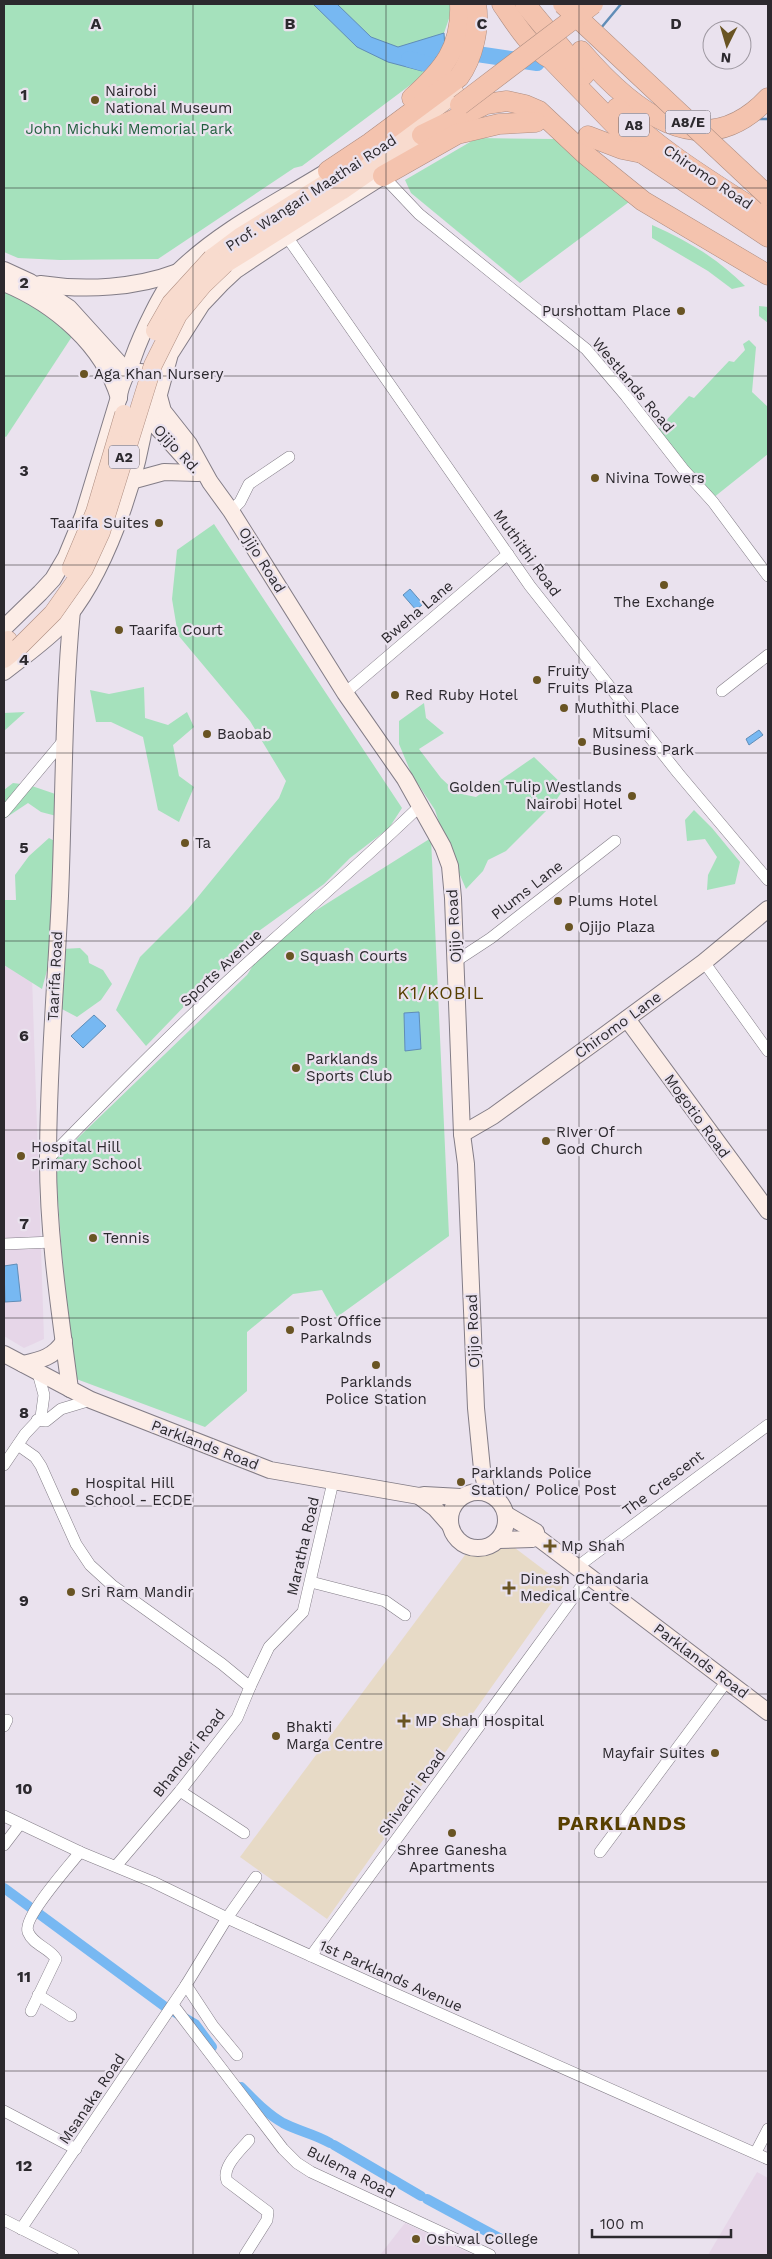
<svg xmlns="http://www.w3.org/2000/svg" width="772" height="2259" font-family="'Work Sans',sans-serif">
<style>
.education{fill:#e6d6e8}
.medical{fill:#e7dac6}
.green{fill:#a5e1bc}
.water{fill:#77b8f2;stroke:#608db7}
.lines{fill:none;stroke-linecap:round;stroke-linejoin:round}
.stream{stroke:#608db7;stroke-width:2.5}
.canal{stroke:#77b8f2;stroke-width:10}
.river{stroke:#77b8f2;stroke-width:16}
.street-casing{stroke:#837d87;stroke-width:12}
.secondary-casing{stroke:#837d87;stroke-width:18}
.primary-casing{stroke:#ae8d81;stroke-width:19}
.highway-casing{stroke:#ae8d81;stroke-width:21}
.street{stroke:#fff;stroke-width:11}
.secondary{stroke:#fcede7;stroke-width:16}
.primary{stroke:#f8dbce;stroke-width:18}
.highway{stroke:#f4c3ae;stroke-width:20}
.primary-bridge-casing{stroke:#ae8d81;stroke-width:19;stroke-linecap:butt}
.highway-bridge-casing{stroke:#ae8d81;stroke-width:21;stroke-linecap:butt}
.primary-bridge{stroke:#f8dbce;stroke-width:18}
.highway-bridge{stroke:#f4c3ae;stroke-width:20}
.grid{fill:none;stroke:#2c292e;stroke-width:1;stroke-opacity:0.55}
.poi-dot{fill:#695423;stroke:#eae2ee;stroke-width:2}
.labels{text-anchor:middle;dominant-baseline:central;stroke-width:4.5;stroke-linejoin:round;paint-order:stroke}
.shield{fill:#eae2ee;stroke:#656068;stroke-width:1}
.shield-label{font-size:14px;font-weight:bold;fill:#2c292e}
.poi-label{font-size:15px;fill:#2c292e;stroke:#eae2ee;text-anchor:start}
.park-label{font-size:15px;fill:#215e3e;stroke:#eae2ee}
.street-label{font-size:15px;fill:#2c292e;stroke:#eae2ee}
.quarter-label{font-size:18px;letter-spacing:1px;fill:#573f00;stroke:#eae2ee}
.district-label{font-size:20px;font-weight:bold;letter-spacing:1px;fill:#573f00;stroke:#eae2ee}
.grid-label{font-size:16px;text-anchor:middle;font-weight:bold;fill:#2c292e;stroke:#eae2ee;stroke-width:4.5;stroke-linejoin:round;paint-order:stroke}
</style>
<rect width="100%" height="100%" fill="#eae2ee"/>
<g class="education">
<path d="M4,955L32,976L44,1339L24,1348L4,1336Z"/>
<path d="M757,2172L768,2178V2255H708Z"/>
<path d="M405,2223L474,2255H380Z"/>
</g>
<path class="medical" d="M515,1548L564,1585L327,1919L240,1857L468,1551Z"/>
<g class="green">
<path d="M4,4H451L452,10L444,33L445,49L434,61L425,74L302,166L294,168L158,259L60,260L18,258L4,252Z"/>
<path d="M477,138L555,139L629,202L520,283L411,193L405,180Z"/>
<path d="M652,225C688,241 717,258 745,286L732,289L708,271L652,238Z"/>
<path d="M4,292L26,301L73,335L6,437L4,436Z"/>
<path d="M759,306L768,307V323L759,316Z"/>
<path d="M749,340L756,347L752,392L768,407V454L713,498L658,429L689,396L694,398L729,361L734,362L745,350L743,344Z"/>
<path d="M214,524L402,808L389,828L350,858L324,884L252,936L146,1046L116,1010L140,957L188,909L279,798L286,781L250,721L178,635L172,599L177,550Z"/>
<path d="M144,687L145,718L168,725L187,712L194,727L173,745L179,776L194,787L179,822L158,810L143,737L111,722H96L90,690L109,694Z"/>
<path d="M424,703L426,718L444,733L419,749L441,778L457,793L476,797L534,757L565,787L555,802L506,851L488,860L483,871L466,889L444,838L435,810L412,775L399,744V721Z"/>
<path d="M25,712L4,731V713Z"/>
<path d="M13,783L29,785L67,798L68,819L41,812L28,803L4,819V790Z"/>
<path d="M694,810L712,828L740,862L735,884L707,890L708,875L717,857L705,839L687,841L685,820Z"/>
<path d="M49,838L68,848L62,914L42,989L4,965V900H16L15,875L29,856Z"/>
<path d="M431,838L449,1236L337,1317L322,1290L293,1294L247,1332V1391L205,1427L71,1377L55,1160L247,975L269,940Z"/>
<path d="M80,948L88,956L89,963L103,970L112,984L101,1000L77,1017L60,1008L62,949Z"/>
</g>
<g class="water">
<path d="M313,4H337L371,37L398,47L444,33L445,49L422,71L388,62L357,47Z"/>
<path d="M410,589L423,604L416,610L403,595Z"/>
<path d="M759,730L763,735L749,745L746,739Z"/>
<path d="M419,1012L421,1049L405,1051L404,1013Z"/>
<path d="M94,1015L106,1026L83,1048L71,1036Z"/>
<path d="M17,1264L21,1301L5,1302L4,1266Z"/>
</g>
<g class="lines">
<g class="stream">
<path d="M601,28L621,4"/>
<path d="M757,119H768"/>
</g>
<g class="canal">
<path d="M4,1888L164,2006L195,2024L212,2047"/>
<path d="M241,2087C254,2100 267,2114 283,2123C298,2131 315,2134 330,2143"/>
<path d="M334,2145L421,2196"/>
<path d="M427,2199L501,2239"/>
</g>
<path class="river" d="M409,59L437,67L477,54L537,63"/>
<defs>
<g id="street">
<path d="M383,176L419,214L586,349L626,396L683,469L713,502L768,576"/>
<path d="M283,231L530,586L678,773L768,880"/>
<path d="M231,511L240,502L249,484L289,457"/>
<path d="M722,691L768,655"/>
<path d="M345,693L508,554"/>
<path d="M4,812L64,740"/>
<path d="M456,961L491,938L615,841"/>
<path d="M704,962L768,1051"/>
<path d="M48,1159C118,1087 189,1015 264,948C317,901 370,854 421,805"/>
<path d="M4,1244L53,1242"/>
<path d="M37,1420L46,1421L61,1409L91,1400"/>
<path d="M18,1445L35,1457L41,1466L76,1544L90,1565L113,1586L222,1664L250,1687L237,1718L180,1791L116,1866"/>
<path d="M4,1465L25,1434L41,1417L44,1395L38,1373"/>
<path d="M577,1567L768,1425"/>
<path d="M311,1582L385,1601L405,1615"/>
<path d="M250,1687L269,1647L303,1612L333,1482"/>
<path d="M4,1726L7,1720"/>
<path d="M180,1791L244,1833"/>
<path d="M4,1816L80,1852L153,1882L227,1918L382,1988L768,2159"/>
<path d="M4,1845L20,1824"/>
<path d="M600,1852L727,1681"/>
<path d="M311,1956L589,1576"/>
<path d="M38,1995L71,2016"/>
<path d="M173,2005L283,2149L297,2163L311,2172L490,2255"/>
<path d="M31,2011L56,1959C50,1948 33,1945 28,1932C22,1918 70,1865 80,1852"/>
<path d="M237,2055L213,2026L186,1985L227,1918L256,1877"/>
<path d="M4,2111L76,2149"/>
<path d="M756,2152L768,2129"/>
<path d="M4,2220L73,2255"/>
<path d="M21,2229L186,1985"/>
<path d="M245,2255L267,2220L268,2212L227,2181C221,2167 241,2150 249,2140"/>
</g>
<g id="secondary">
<path d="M4,270L30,282L69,308L128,373"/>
<path d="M4,283C55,304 103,345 119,398"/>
<path d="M40,284C85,291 136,288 178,272"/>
<path d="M128,373C139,370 145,372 154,378L163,411L189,444L210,482L231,511L345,693L405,779L443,847L450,866L453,898L462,1134L466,1164L476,1408L482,1469L487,1493"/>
<path d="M139,418L146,415L198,473"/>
<path d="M131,481L164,472L197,473"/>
<path d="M4,628L40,593L53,579L66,557L83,516L119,397C120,382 129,372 133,358C141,335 163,288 179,271C222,229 278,202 328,171"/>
<path d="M4,672C23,657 43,643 60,626C105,577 137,480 146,415L155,409L170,354L202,304L221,284L236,270L272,246L383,176"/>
<path d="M627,1019L768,1211"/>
<path d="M462,1134L493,1116L602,1037L704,962L768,909"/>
<path d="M4,1354L91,1400L270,1470L419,1496L424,1495L461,1497"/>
<path d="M23,1364C41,1360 54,1357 64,1341"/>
<path d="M70,1389C60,1313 48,1236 48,1159C48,1071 56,984 60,896C64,801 63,705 72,610"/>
<circle cx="478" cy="1520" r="28"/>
<path d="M419,1496L435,1508L450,1525"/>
<path d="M507,1515L536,1532L537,1537L768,1712"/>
<path d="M498,1540L532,1539L537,1537"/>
</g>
<g id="primary">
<path d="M212,258L240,237L383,148L455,93"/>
<path d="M225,264L341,191L422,135"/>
<path d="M4,643L8,640"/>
<path d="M4,659L19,647"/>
</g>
<g id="highway">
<path d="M502,4C516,24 529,47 551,59L642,153L768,237"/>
<path d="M525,4L584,75"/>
<path d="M581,51C629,107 701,170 768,98"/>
<path d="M412,98C443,70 462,48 460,4"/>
<path d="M617,108C659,151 717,185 768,218"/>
<path d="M422,135L486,104L507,101L525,105L539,111L586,155L643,201L768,275"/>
<path d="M588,136L622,149L642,153"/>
<path d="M328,171L370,143L459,77C473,58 480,27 476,4"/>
<path d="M383,176L457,134L499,124L536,122"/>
</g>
</defs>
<use href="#street" class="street-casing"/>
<use href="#secondary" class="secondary-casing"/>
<use href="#primary" class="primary-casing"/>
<use href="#highway" class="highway-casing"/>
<use href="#street" class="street"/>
<use href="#secondary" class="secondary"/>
<use href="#primary" class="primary"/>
<use href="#highway" class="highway"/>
<defs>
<g id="primary-bridge">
<path d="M155,331L171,303L212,258"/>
<path d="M71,569L95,512L124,414"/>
<path d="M19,647L53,613L84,569L101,532L153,365L178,315L203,285L225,264"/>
</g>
<g id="highway-bridge">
<path d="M563,4L768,196"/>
<path d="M460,105L593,4"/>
</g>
</defs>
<use href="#primary-bridge" class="primary-bridge-casing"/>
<use href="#highway-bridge" class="highway-bridge-casing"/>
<use href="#primary-bridge" class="primary-bridge"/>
<use href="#highway-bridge" class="highway-bridge"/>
</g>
<path class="grid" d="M193,4V2255M386,4V2255M579,4V2255M4,188H768M4,376H768M4,565H768M4,753H768M4,941H768M4,1130H768M4,1318H768M4,1506H768M4,1694H768M4,1882H768M4,2071H768"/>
<g class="poi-dot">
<circle cx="95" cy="100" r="5"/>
<circle cx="681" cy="311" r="5"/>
<circle cx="84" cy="374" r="5"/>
<circle cx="595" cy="478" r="5"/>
<circle cx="159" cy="523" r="5"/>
<circle cx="664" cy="585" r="5"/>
<circle cx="119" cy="630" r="5"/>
<circle cx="537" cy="680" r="5"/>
<circle cx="395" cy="695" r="5"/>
<circle cx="564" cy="708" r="5"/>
<circle cx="207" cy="734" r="5"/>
<circle cx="582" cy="742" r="5"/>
<circle cx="632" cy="796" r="5"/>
<circle cx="185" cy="843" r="5"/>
<circle cx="558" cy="901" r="5"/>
<circle cx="569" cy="927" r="5"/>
<circle cx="290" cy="956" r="5"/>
<circle cx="296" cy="1068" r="5"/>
<circle cx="546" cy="1141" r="5"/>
<circle cx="21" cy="1156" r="5"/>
<circle cx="93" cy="1238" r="5"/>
<circle cx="290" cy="1330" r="5"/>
<circle cx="376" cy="1365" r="5"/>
<circle cx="461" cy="1482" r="5"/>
<circle cx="75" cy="1492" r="5"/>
<path d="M547.5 1538.5h5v5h5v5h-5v5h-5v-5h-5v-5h5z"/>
<path d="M506.5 1580.5h5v5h5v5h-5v5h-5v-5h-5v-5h5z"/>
<circle cx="71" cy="1592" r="5"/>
<path d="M401.5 1713.5h5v5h5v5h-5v5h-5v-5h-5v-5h5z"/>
<circle cx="276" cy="1736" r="5"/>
<circle cx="715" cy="1753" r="5"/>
<circle cx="452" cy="1833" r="5"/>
<circle cx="416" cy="2239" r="5"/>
</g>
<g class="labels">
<g class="shield">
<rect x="665.5" y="110.5" width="45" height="23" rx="4"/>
<rect x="619" y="113.5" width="30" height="23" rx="4"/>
<rect x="109" y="445.5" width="30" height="23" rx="4"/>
</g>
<g class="shield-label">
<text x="688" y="122">A8/E</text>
<text x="634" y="125">A8</text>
<text x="124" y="457">A2</text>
</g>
<g class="poi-label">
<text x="105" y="91">Nairobi<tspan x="105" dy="17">National Museum</tspan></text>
<text x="671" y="311" text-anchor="end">Purshottam Place</text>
<text x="94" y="374">Aga Khan Nursery</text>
<text x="605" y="478">Nivina Towers</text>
<text x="149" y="523" text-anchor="end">Taarifa Suites</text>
<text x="664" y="602" text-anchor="middle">The Exchange</text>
<text x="129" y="630">Taarifa Court</text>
<text x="547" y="671">Fruity<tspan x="547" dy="17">Fruits Plaza</tspan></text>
<text x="405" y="695">Red Ruby Hotel</text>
<text x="574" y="708">Muthithi Place</text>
<text x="592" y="733">Mitsumi<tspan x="592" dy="17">Business Park</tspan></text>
<text x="217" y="734">Baobab</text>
<text x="622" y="787" text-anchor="end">Golden Tulip Westlands<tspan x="622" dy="17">Nairobi Hotel</tspan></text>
<text x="195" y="843">Ta</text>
<text x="568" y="901">Plums Hotel</text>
<text x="579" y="927">Ojijo Plaza</text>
<text x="300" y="956">Squash Courts</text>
<text x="306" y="1059">Parklands<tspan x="306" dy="17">Sports Club</tspan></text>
<text x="556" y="1132">RIver Of<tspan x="556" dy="17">God Church</tspan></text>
<text x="31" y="1147">Hospital Hill<tspan x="31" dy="17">Primary School</tspan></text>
<text x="103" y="1238">Tennis</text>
<text x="300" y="1321">Post Office<tspan x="300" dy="17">Parkalnds</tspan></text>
<text x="376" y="1382" text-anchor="middle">Parklands<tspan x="376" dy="17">Police Station</tspan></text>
<text x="471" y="1473">Parklands Police<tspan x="471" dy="17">Station/ Police Post</tspan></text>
<text x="85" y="1483">Hospital Hill<tspan x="85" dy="17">School - ECDE</tspan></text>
<text x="561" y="1546">Mp Shah</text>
<text x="520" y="1579">Dinesh Chandaria<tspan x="520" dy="17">Medical Centre</tspan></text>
<text x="81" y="1592">Sri Ram Mandir</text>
<text x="415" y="1721">MP Shah Hospital</text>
<text x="286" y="1727">Bhakti<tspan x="286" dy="17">Marga Centre</tspan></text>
<text x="705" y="1753" text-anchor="end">Mayfair Suites</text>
<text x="452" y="1850" text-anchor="middle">Shree Ganesha<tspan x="452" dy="17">Apartments</tspan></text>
<text x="426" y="2239">Oshwal College</text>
</g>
<g class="park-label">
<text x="129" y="129">John Michuki Memorial Park</text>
</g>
<g class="street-label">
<text transform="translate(708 177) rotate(34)">Chiromo Road</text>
<text transform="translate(311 193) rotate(-33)">Prof. Wangari Maathai Road</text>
<text transform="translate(633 385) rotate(50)">Westlands Road</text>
<text transform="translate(177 449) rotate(47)">Ojijo Rd.</text>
<text transform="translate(527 553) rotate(54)">Muthithi Road</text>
<text transform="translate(262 560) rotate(58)">Ojijo Road</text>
<text transform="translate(417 612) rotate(-40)">Bweha Lane</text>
<text transform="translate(527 890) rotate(-38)">Plums Lane</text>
<text transform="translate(454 926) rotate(-93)">Ojijo Road</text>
<text transform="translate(221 968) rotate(-43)">Sports Avenue</text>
<text transform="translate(55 976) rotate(-87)">Taarifa Road</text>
<text transform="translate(618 1025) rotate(-36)">Chiromo Lane</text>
<text transform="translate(697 1116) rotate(54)">Mogotio Road</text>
<text transform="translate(473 1331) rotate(-92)">Ojijo Road</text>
<text transform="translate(205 1445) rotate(21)">Parklands Road</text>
<text transform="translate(663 1483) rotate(-37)">The Crescent</text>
<text transform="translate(303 1546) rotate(-77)">Maratha Road</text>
<text transform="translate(701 1661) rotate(37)">Parklands Road</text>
<text transform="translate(189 1753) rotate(-52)">Bhanderi Road</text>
<text transform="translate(412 1793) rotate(-54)">Shivachi Road</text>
<text transform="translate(391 1976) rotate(24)">1st Parklands Avenue</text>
<text transform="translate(92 2099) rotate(-56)">Msanaka Road</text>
<text transform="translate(351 2172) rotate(27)">Bulema Road</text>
</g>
<g class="quarter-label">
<text x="441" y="992">K1/KOBIL</text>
</g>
<g class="district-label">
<text x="622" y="1823">PARKLANDS</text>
</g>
</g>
<g class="grid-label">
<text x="96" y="29">A</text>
<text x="290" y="29">B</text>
<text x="482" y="29">C</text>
<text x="676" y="29">D</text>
<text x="24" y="100">1</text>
<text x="24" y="288">2</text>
<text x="24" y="476">3</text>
<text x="24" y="665">4</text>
<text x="24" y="853">5</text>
<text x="24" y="1041">6</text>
<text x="24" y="1229">7</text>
<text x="24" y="1418">8</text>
<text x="24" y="1606">9</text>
<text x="24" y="1794">10</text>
<text x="24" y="1982">11</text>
<text x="24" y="2171">12</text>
</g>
<rect width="772" height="2259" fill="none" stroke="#2c292e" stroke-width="10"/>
<g transform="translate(727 45) rotate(185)"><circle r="24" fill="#eae2ee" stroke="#9e98a1"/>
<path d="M0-4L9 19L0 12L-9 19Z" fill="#695423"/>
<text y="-8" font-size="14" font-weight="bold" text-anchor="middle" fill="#2c292e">N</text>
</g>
<path d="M592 2229v8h139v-8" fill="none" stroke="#2c292e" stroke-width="2.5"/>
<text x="600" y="2229" font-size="15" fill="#2c292e" stroke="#eae2ee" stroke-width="4" paint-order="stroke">100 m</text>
</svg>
